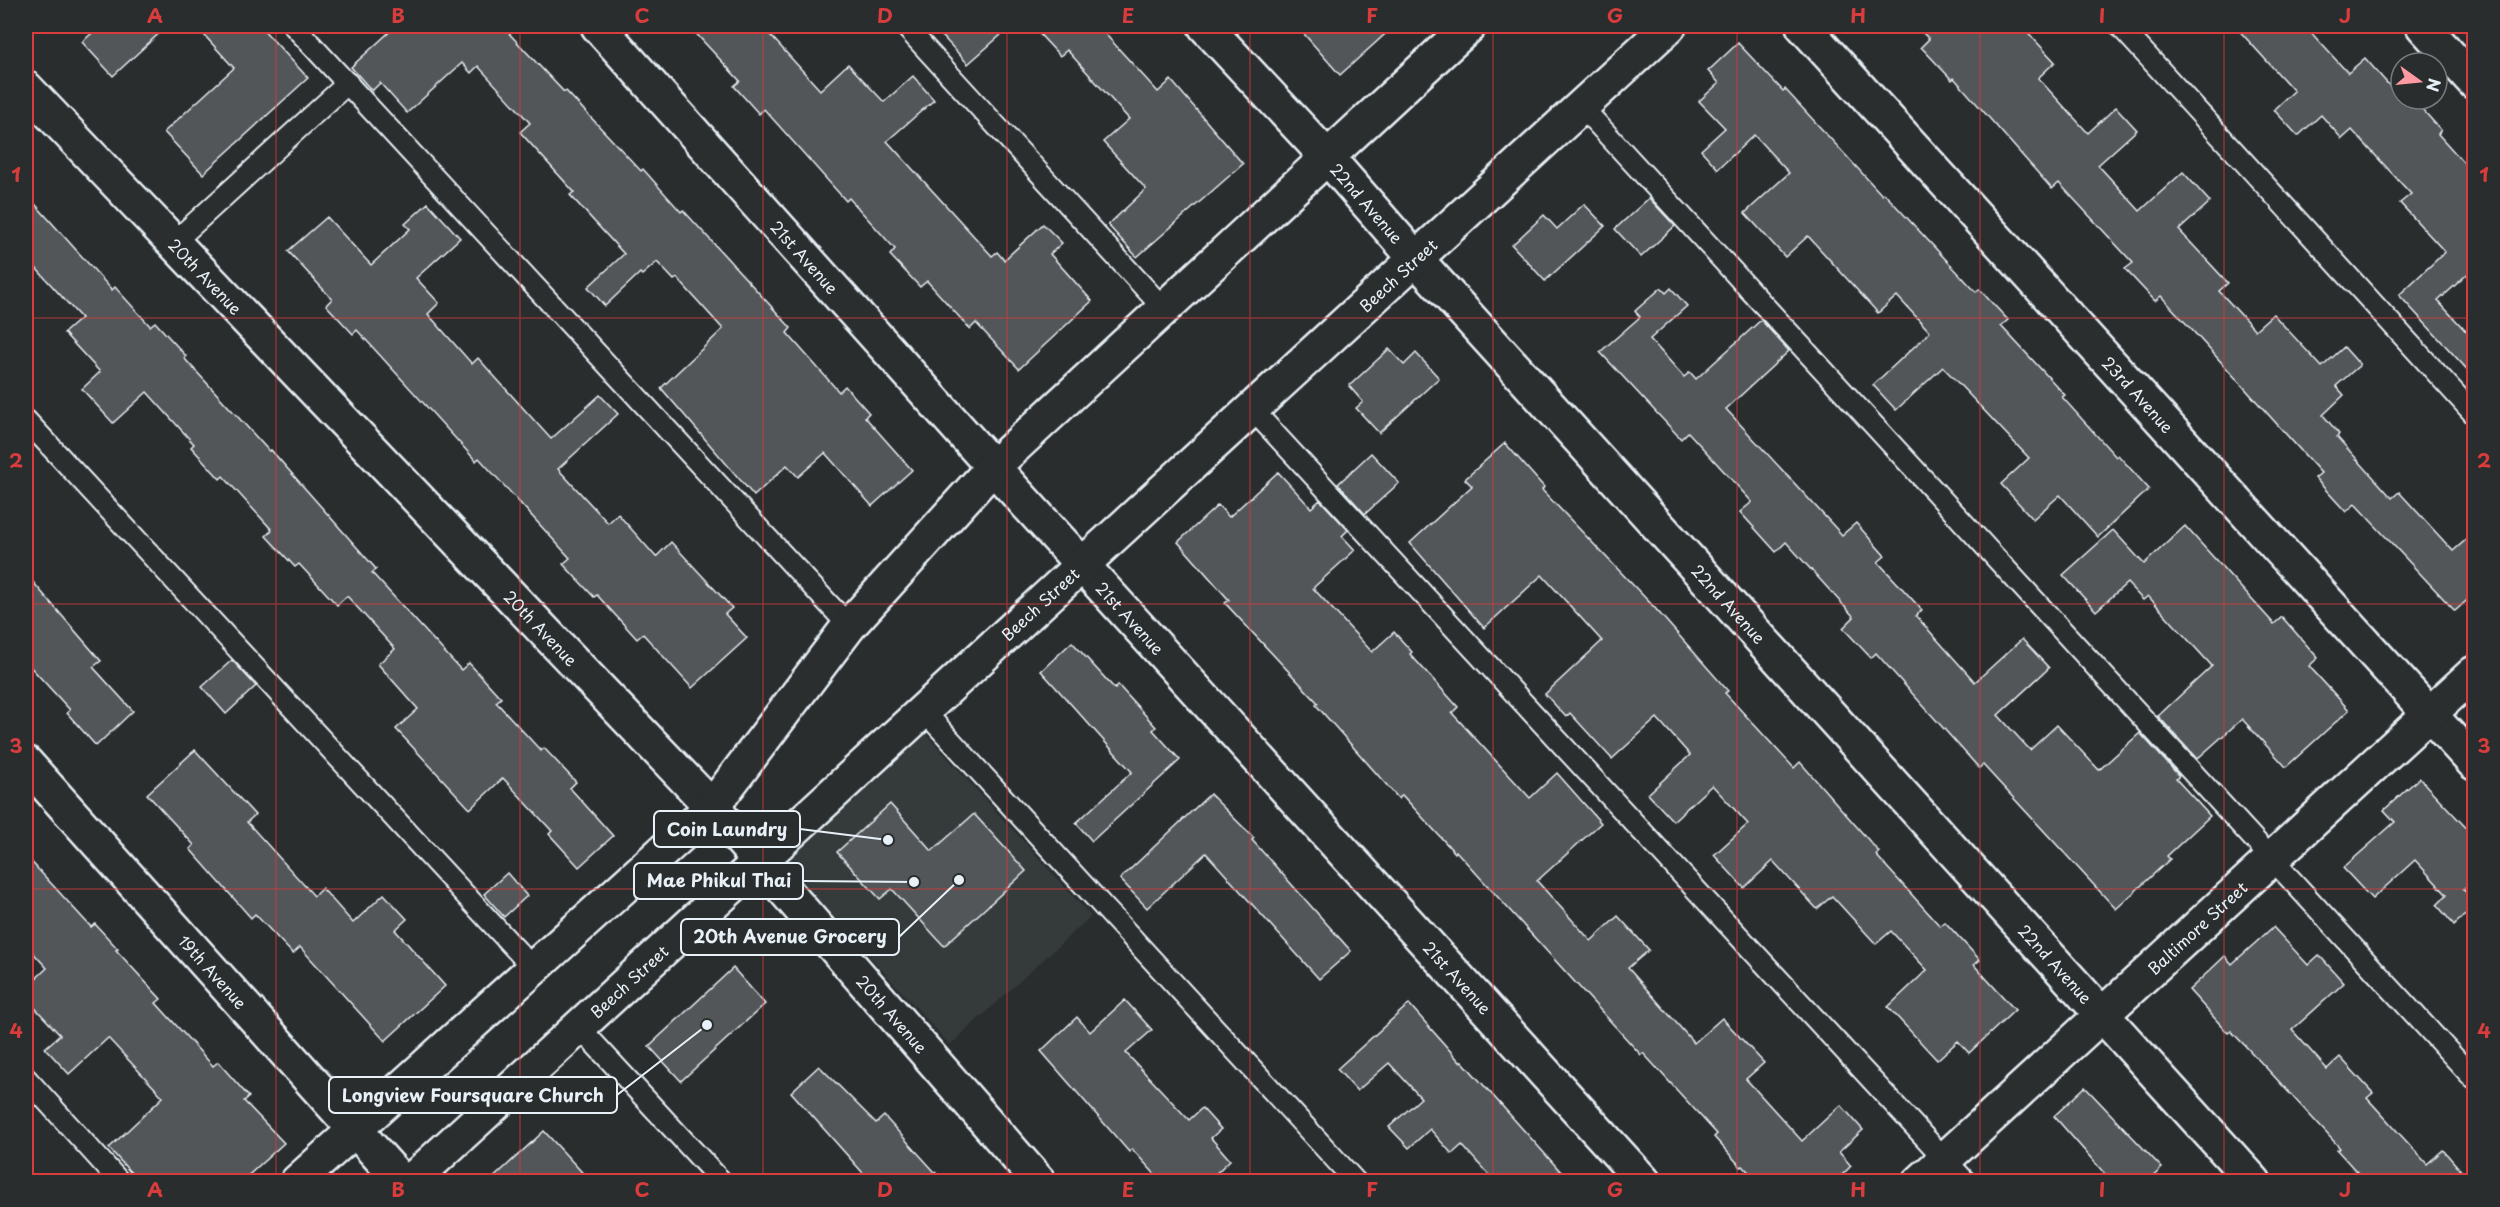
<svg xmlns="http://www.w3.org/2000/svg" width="2500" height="1207" font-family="'Playpen Sans',sans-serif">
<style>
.built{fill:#363a3b}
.building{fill:#535759;stroke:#e8f1f8;stroke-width:1.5}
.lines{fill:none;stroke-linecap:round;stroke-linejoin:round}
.service-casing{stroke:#e8f1f8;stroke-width:24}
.minor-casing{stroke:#e8f1f8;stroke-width:38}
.tertiary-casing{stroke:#e8f1f8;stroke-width:38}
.service{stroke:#2a2d2e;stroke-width:20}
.minor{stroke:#2a2d2e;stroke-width:33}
.tertiary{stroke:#2a2d2e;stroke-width:33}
.grid{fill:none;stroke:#d83c3d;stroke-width:1.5;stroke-opacity:0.55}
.labels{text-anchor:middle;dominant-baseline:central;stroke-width:5;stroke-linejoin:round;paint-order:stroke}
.street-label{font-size:16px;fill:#e8f1f8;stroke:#2a2d2e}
.leader{fill:none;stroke:#e8f1f8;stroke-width:2}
.callout-dot{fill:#e8f1f8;stroke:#2a2d2e;stroke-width:2}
.callout{fill:#2a2d2e;stroke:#e8f1f8;stroke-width:2}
.callout-label{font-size:18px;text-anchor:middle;font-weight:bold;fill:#e8f1f8}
.neatline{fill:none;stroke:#d83c3d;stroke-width:2}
.grid-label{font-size:20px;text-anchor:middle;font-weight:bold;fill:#d83c3d}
</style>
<rect width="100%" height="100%" fill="#2a2d2e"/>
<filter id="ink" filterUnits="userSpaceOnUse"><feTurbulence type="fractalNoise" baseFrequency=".0167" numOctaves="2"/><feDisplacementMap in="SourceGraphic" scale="12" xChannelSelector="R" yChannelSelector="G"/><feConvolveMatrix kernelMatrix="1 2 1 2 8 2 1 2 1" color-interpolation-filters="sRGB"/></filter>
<g filter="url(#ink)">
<path class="built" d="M925,733L1091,916L950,1045L784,862Z"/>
<g class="building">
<path d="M100,26H167L113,76L82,42Z"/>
<path d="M196,26H260L308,78L203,174L164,132L234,68Z"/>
<path d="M396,26H502L564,92L566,91L641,171L643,169L681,212L683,210L791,328L787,333L839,392L845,386L869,413L865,417L912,470L872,506L825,453L798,477L787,465L754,496L661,388L723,329L677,278L674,280L657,262L642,275L640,273L605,306L588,287L624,254L570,195L574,192L520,132L530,123L478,66L471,73L462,63L407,113L380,83L372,91L351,67Z"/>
<path d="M689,26H762L820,90L848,64L884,102L913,76L934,100L887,141L992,256L997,252L1004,260L1043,224L1062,243L1050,254L1092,301L1019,369L976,323L970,329L927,281L920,287L890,255L895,249L849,198L846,201L764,109L759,114L734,86L740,81Z"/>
<path d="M933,26H1011L968,64Z"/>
<path d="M1032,26H1098L1158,92L1171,80L1243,164L1137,257L1108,225L1146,189L1103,142L1129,119L1067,50L1060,56Z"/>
<path d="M1297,26H1394L1340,75Z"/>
<path d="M1916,26H2022L2055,62L2038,78L2088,133L2116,107L2137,130L2098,165L2140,211L2183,172L2210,202L2179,230L2228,283L2219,291L2255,330L2273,314L2322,367L2344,347L2360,365L2336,386L2344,395L2323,415L2339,434L2337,437L2392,498L2399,492L2453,551L2475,532V593L2455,611L2355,504L2346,512L2315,478L2321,473L2212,352L2161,296L2155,301L2125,269L2133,263L2059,183L2052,189L1954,78L1952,80L1921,47L1929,39Z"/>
<path d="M2235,26H2305L2348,73L2365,58L2401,99H2413L2441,130L2438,134L2475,175V267L2438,301L2475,341V378L2399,295L2445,252L2400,203L2411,194L2352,130L2342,139L2321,115L2298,136L2274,110L2294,91Z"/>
<path d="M1738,43L1783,91L1785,89L1882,195L1884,193L1976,292L1979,289L2008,320L2001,326L2065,395L2062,397L2116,457L2118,455L2149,489L2098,537L2060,495L2033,519L2001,484L2029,458L1943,367L1896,410L1873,385L1930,332L1897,296L1878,313L1808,236L1785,257L1745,213L1789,173L1754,135L1718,169L1701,150L1725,128L1699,101L1719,83L1708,71Z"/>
<path d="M26,194L112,290L115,287L150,326L155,322L186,356L184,358L269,451L271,450L376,569L372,573L461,670L469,663L501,698L496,702L541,751L544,748L576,782L570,788L613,836L579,867L549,834L552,831L503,778L470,809L396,729L418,709L378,664L395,649L347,596L337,605L299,564L295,567L266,536L272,530L223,476L220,479L191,447L194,444L147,392L113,423L82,389L100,372L64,333L81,318L26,257Z"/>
<path d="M1649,198L1675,226L1641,257L1615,229Z"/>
<path d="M428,203L460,238L416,278L439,303L428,314L472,364L478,358L551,439L600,395L618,414L558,469L608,523L618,514L656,557L671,542L732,608L725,614L747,638L692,688L643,634L637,639L597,595L594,597L563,564L570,558L479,458L476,461L357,330L353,334L326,305L332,299L288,251L327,217L371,265L410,229L405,224Z"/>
<path d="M1584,204L1605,226L1545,281L1512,245L1544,215L1557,229Z"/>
<path d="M1661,288L1666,293L1671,288L1687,306L1650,339L1684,377L1690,372L1696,379L1761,320L1789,351L1726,409L1842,535L1856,523L1885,556L1878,562L1922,610L1916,616L1975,682L2022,639L2049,668L1998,715L2030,750L2057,725L2099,770L2140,733L2179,776L2176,779L2210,816L2167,856L2170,859L2116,909L1983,765L1979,768L1876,653L1871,658L1843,628L1854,617L1786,542L1776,552L1740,512L1752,502L1688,432L1681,439L1600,352L1640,317L1635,311Z"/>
<path d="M1389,349L1404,365L1416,353L1439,378L1379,433L1356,408L1363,402L1349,386Z"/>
<path d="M1505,443L1544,487L1542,490L1654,607L1728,691L1725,693L1794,768L1800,762L1879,852L1876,855L1940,926L1945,922L1980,960L1974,965L2015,1010L1969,1053L1958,1041L1937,1060L1888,1007L1927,970L1891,931L1876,944L1832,896L1817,909L1773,861L1744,888L1714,855L1748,824L1712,785L1673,821L1648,794L1690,755L1657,718L1612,759L1570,713L1566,717L1545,694L1602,641L1542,575L1484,628L1410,543L1472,486L1465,479Z"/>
<path d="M1371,453L1399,483L1365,514L1338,484Z"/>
<path d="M1278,472L1311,508L1320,500L1348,530L1342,536L1355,550L1313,588L1372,652L1394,632L1412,652L1410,654L1458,707L1452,713L1530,798L1557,773L1601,823L1537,881L1591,941L1618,916L1649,950L1628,968L1694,1043L1722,1018L1764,1063L1746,1079L1802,1141L1841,1105L1863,1130L1839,1152L1851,1166L1835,1182H1758L1743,1166L1741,1167L1714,1137L1717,1134L1643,1053L1641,1055L1456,851L1455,853L1402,795L1399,799L1316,705L1318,703L1225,603L1229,600L1178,542L1218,505L1229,517Z"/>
<path d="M2185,526L2274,624L2282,617L2318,658L2309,666L2349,710L2286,767L2242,719L2197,759L2158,716L2212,666L2148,596L2143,600L2127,583L2096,611L2063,575L2113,530L2144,564Z"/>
<path d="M26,574L101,661L93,667L133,711L96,746L67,713L70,710L26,662Z"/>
<path d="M1072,642L1115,689L1118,685L1156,727L1153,730L1180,760L1092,841L1076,823L1132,772L1041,671Z"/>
<path d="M232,660L256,686L226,714L202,687Z"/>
<path d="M195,750L255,815L247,822L314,896L322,888L353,923L384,894L407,919L395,930L445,986L385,1041L300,947L293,954L255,914L251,918L190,849L194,845L147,794Z"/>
<path d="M2419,778L2475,837V879L2463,889L2475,902V906L2454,925L2437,905L2447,895L2415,860L2372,899L2343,868L2395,822L2384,810Z"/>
<path d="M1210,794L1254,838L1252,840L1351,951L1319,979L1206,853L1147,908L1120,879Z"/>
<path d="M890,804L932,851L974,814L1026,871L944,946L892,889L880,899L837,852Z"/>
<path d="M26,856L91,927L95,924L118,949L116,950L161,999L156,1003L213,1066L218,1062L249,1097L244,1101L284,1143L241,1182H139L109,1148L163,1097L108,1038L69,1074L45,1048L60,1035L26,998V988L47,968L26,945Z"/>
<path d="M507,873L527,896L504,917L484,894Z"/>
<path d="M2273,927L2308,965L2319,955L2344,983L2292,1030L2327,1069L2340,1057L2373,1093L2367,1098L2427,1164L2443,1150L2471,1182H2366L2337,1150L2340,1148L2272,1074L2231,1031L2228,1033L2189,990L2225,956L2232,964Z"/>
<path d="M733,968L765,1004L681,1081L649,1046Z"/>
<path d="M1125,1000L1152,1030L1126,1053L1189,1120L1202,1108L1221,1129L1211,1138L1230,1160L1207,1182H1162L1132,1149L1129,1152L1041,1051L1077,1017L1090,1032Z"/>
<path d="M1409,1004L1460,1062L1462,1061L1570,1182H1495L1462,1145L1452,1154L1430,1129L1409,1148L1389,1127L1421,1098L1389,1063L1357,1091L1337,1069Z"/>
<path d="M819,1066L876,1123L884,1116L944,1182H871L791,1092Z"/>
<path d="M2085,1087L2162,1168L2147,1182H2112L2054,1116Z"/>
<path d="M544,1131L591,1182H489Z"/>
</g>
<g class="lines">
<defs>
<g id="service">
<path d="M294,26L849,626"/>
<path d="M905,26L1163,308"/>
<path d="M2120,26L2474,414"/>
<path d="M1581,106L2474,1079"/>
<path d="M173,243L348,83"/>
<path d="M1251,408L1966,1182"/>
<path d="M26,420L533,968"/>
<path d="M923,710L1356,1182"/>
<path d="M579,1027L722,1182"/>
<path d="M26,1078L120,1182"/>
</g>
<g id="minor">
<path id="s1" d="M598,26L993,467L1644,1182"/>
<path id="s2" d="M1205,26L1327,157L1415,258L2254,1182"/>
<path id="s3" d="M1803,26L2474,763"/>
<path d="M2423,26L2474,82"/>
<path id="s4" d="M26,88L712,807L1039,1182"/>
<path id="s5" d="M26,763L402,1182"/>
<path id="s6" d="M1920,1182L2474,673"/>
</g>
<g id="tertiary">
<path d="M297,1182L712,807L849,626L993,467L1469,26"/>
<path id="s7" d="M410,1182L1669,26"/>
</g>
</defs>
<use href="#service" class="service-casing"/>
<use href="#minor" class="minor-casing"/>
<use href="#tertiary" class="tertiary-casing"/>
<use href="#service" class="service"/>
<use href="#minor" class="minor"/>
<use href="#tertiary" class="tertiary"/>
</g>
</g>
<path class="grid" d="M276,26V1182M520,26V1182M763,26V1182M1007,26V1182M1250,26V1182M1493,26V1182M1737,26V1182M1980,26V1182M2224,26V1182M26,318H2474M26,604H2474M26,889H2474"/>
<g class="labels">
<g class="street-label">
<text stroke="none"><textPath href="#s2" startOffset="240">22nd Avenue</textPath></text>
<text stroke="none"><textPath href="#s1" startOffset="310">21st Avenue</textPath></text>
<text stroke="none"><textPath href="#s7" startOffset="1341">Beech Street</textPath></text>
<text stroke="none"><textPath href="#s4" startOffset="260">20th Avenue</textPath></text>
<text stroke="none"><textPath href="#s3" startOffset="498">23rd Avenue</textPath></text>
<text stroke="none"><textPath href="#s7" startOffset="855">Beech Street</textPath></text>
<text stroke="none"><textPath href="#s2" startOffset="780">22nd Avenue</textPath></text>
<text stroke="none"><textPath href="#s1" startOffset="796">21st Avenue</textPath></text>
<text stroke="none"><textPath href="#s4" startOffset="746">20th Avenue</textPath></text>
<text stroke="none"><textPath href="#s6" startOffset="376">Baltimore Street</textPath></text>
<text stroke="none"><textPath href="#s2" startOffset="1266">22nd Avenue</textPath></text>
<text stroke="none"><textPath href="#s5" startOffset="280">19th Avenue</textPath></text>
<text stroke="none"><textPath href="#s1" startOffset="1282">21st Avenue</textPath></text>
<text stroke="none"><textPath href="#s7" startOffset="297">Beech Street</textPath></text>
<text stroke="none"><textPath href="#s4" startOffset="1268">20th Avenue</textPath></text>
</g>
</g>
<path class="leader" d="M888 840L800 829M914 882L803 881M959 880L899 937M707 1025L617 1095"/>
<g class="callout-dot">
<circle cx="888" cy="840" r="6"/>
<circle cx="914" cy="882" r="6"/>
<circle cx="959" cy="880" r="6"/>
<circle cx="707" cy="1025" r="6"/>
</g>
<g class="callout">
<rect x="654" y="811" width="146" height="36" rx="6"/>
<rect x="634" y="863" width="169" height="36" rx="6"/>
<rect x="681" y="919" width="218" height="36" rx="6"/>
<rect x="329" y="1077" width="288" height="36" rx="6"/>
</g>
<g class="callout-label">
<text x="727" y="836">Coin Laundry</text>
<text x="719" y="887">Mae Phikul Thai</text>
<text x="790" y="943">20th Avenue Grocery</text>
<text x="473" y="1102">Longview Foursquare Church</text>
</g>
<rect width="2500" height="1207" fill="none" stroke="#2a2d2e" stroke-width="66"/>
<g transform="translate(2419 81) rotate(105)"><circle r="28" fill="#2a2d2e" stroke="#767b7f" stroke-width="1.5"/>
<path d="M0-4.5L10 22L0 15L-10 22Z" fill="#ff9aa2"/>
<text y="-9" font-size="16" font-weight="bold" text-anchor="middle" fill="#e8f1f8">N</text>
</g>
<rect x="33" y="33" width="2434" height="1141" class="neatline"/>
<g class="grid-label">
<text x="155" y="23">A</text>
<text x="398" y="23">B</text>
<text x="642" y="23">C</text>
<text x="885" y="23">D</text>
<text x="1128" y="23">E</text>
<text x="1372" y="23">F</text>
<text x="1615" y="23">G</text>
<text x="1858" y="23">H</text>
<text x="2102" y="23">I</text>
<text x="2345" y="23">J</text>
<text x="16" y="182">1</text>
<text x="2484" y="182">1</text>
<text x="16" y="468">2</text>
<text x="2484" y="468">2</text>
<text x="16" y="753">3</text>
<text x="2484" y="753">3</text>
<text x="16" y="1038">4</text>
<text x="2484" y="1038">4</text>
<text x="155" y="1197">A</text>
<text x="398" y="1197">B</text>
<text x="642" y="1197">C</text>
<text x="885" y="1197">D</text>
<text x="1128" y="1197">E</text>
<text x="1372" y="1197">F</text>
<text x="1615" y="1197">G</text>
<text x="1858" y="1197">H</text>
<text x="2102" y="1197">I</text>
<text x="2345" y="1197">J</text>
</g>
</svg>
